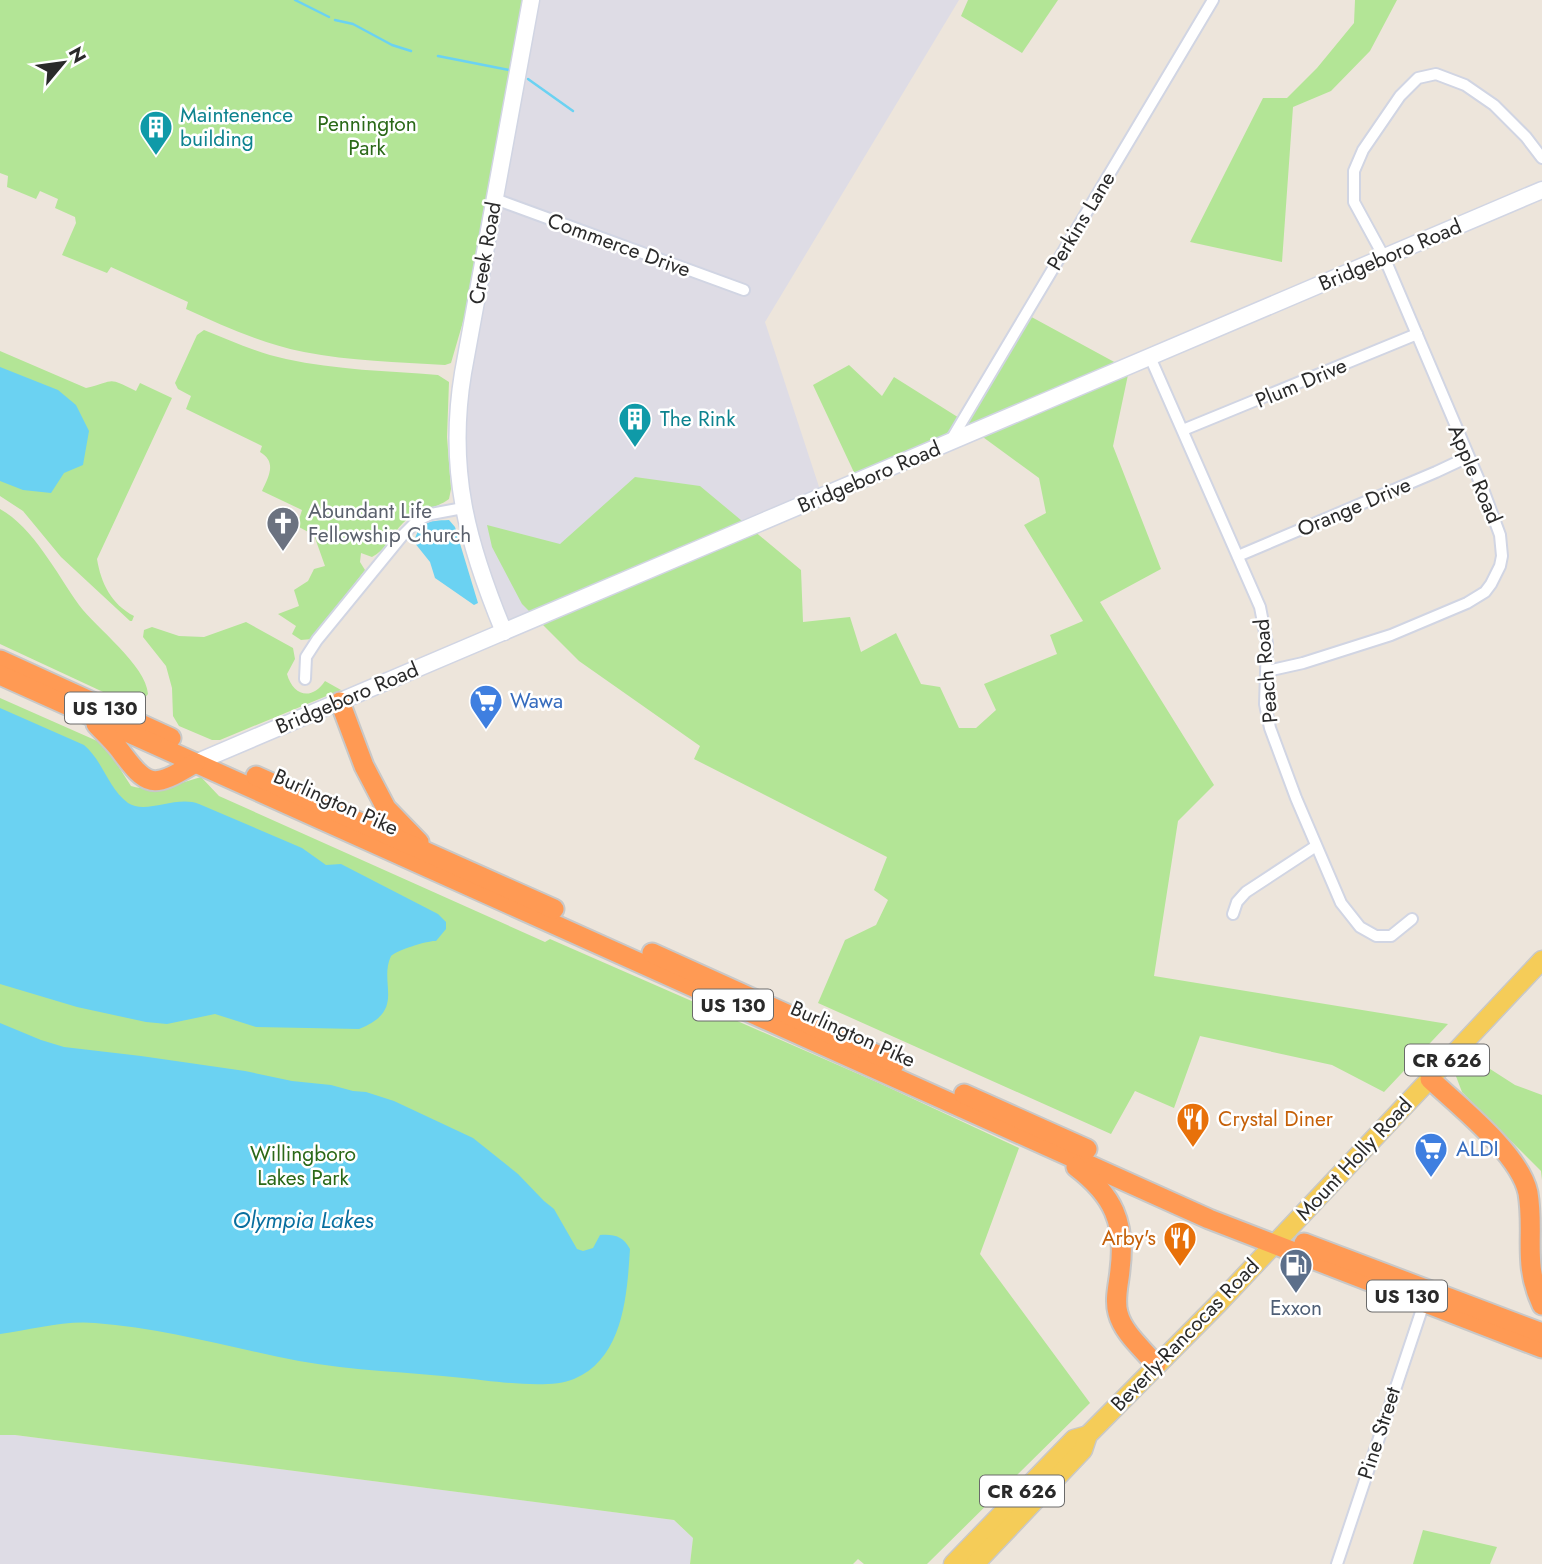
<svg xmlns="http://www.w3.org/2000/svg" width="1542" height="1564" font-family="Jost,sans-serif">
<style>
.industrial{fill:#dedce5}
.green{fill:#b3e596}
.water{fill:#6bd2f2}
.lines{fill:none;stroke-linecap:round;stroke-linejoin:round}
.stream{stroke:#6bd2f2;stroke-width:2.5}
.street-casing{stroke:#d1d5e3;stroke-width:14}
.secondary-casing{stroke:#d1d5e3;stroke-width:19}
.primary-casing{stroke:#c8c8c8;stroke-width:21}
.highway-casing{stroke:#c8c8c8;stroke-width:23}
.street{stroke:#fff;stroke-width:10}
.secondary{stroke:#fff;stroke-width:16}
.primary{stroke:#f5cc58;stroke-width:18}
.highway{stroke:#ff9a54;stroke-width:19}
.labels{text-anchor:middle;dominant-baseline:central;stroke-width:5;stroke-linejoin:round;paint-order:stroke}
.shield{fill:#fff;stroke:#6a6a6a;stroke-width:2}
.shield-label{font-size:19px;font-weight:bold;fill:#2a2a2a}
.culture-label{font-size:21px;fill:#0d838f;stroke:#fff;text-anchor:start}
.park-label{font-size:21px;fill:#2b6918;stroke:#fff}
.street-label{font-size:21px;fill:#2a2a2a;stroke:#fff}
.worship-label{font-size:21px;fill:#5b616d;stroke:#fff;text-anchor:start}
.shop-label{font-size:21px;fill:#366cbe;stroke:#fff;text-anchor:start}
.food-label{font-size:21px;fill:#c56008;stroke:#fff;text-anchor:start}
.service-label{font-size:21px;fill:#4e5e75;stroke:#fff}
.water-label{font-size:23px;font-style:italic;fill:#096f9f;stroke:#fff}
</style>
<rect width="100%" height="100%" fill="#ede5db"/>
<g class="industrial">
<path d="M531,0H959L765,322L823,499L504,632L474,554L458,406Z"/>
<path d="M0,1435H15L674,1520L693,1538L690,1564H0Z"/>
</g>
<g class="green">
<path d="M0,0H531L467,308L451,363L445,365C398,362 350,361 304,352C262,344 224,326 186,309L188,302L111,267L107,273L62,255L76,223L75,217L55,208L58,199L40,191L36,199L7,187L8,176L0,173Z"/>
<path d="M968,0H1058L1022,53L961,16Z"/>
<path d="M1355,0H1397L1370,51L1331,91L1293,107L1282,262L1190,242L1263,98H1287L1317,68L1354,23Z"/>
<path d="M1026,314L1129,370L1113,446L1161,569L1100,602L1214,785L1178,821L1154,976L1448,1024L1384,1092L1332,1065L1200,1036L1174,1108L1135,1091L1111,1134L818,1003L845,940L876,925L888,900L874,890L887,857L694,759L700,746L579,661L522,604L492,547L487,525L560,544L635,477L700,486L801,570L803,622L850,617L861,652L896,633L921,684L940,687L959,728H976L996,710L984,684L1057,654L1050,635L1083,621L1024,525L1046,513L1039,478L976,432L859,483L813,385L849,365L882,396L894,377L964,421Z"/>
<path d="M204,330C231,341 258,353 286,359C336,370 388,371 438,375L449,382L447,437L451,489L449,499C436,509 416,510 403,523C392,534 386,550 372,557L361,553L360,562L365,570L312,639L301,640L292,634L296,626L278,614L299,606L294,590L308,581L314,569L325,566L314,535L297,526L302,510L262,491C269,476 277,462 260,452L262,446L186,409L191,396L178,389L175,383L197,335Z"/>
<path d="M0,351L86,388C116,381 106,376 136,391L140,383L172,398L97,559C101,583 111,604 134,616L132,621H130L61,557L23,511L0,496Z"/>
<path d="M0,509C33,527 57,574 79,605C96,628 146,665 148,694C142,701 139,704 129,704L0,644Z"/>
<path d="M246,622L293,648L295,659L287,674C293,696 312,701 325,681L341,690L220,740H212L179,726L173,716L172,688L166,666L143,637L144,630L152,627L179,636L204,637Z"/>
<path d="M0,698L104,744L131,786C156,793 177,784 201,777L219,796L545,942L550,939L879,1083L1019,1148L980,1254L1090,1403L927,1564H864L858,1559L853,1564H690L693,1538L674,1520L15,1435H0Z"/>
<path d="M1473,1058L1515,1085L1542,1095V1180L1541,1171L1462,1092L1454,1071Z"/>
<path d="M1423,1530L1497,1547L1490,1564H1413Z"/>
</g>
<g class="water">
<path d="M0,367L58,390L76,405L89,431L83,465L64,473L51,493L23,490L0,481Z"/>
<path d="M449,520L455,527L478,603L474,605L435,578L430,562L414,542C420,521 428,521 449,520Z"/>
<path d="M0,708L84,745C103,761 108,788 128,803C146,815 176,795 199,804L302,848L326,865L341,864L438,914L446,922V929L436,941C429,940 397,950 391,956C378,984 407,1010 359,1029L256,1027L215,1014L167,1024L146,1022L77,1007L0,984Z"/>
<path d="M0,1023L41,1040L64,1047L141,1056L245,1071L292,1081L331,1085L353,1091L366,1092L394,1101L473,1138L518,1174L544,1201L554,1209L577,1249L583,1251L593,1248L600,1235C614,1234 623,1236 630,1249C627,1294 624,1358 574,1379C548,1390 493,1381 463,1378C409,1372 353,1371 299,1361C232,1348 164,1328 95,1323C65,1320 30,1330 0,1334Z"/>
</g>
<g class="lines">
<g class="stream">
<path d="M295,0L329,17"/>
<path d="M335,20L353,24L392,45L411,51"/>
<path d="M438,56L509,70"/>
<path d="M528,79L573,111"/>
</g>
<defs>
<g id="street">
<path d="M495,199L744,290"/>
<path d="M1150,357L1260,607L1267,643L1265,704L1270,728L1296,798L1341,903L1360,927L1376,936H1391L1412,919"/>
<path d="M1183,430L1417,334"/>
<path d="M951,440L1213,0"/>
<path d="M1238,556L1436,472L1468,457"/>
<path d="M1267,671L1303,663L1391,635L1467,603L1485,592L1491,584L1500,566L1502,556L1500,535L1484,492L1384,257L1354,202V171L1363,150L1400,96L1418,78L1436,74L1465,85L1494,105L1526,137L1542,158"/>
<path d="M305,679L306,657L317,640L402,536L418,520L431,514L463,508"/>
<path d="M1233,914L1237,902L1246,892L1316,846"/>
<path d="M1337,1564L1424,1303"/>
</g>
<g id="secondary">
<path d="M504,632C467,543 447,470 463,373L531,0"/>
<path d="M195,763L1542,190"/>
</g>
<g id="primary">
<path d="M953,1564L1074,1439L1088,1435"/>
<path d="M975,1564L1083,1450L1088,1435L1218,1304L1542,960"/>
</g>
<g id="highway">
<path d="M0,660L171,738"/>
<path d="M0,675L1209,1219L1542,1348"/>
<path d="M340,702L364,766L386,808L419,842"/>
<path d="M96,724C103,732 112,740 119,749C148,788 152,789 195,763"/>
<path d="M256,776L554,909"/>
<path d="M652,953L895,1063"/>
<path d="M1430,1079C1459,1106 1520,1154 1528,1193C1535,1235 1522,1262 1542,1305"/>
<path d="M964,1094L1087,1149"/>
<path d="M1076,1167C1113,1195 1126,1223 1120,1270C1119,1283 1114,1299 1118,1313C1123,1333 1143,1349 1156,1365"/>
<path d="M1304,1243L1542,1333"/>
</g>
</defs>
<use href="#street" class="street-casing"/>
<use href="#secondary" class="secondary-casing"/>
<use href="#primary" class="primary-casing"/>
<use href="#highway" class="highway-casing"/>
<use href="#street" class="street"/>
<use href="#secondary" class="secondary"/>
<use href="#primary" class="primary"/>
<use href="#highway" class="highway"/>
</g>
<defs>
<symbol id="building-pin" viewBox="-11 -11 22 30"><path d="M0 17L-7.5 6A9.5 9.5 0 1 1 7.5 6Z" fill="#0f9aa8" stroke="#fff"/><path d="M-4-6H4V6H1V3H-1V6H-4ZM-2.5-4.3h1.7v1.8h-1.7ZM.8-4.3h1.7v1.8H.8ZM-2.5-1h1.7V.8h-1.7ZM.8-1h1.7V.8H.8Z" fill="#fff"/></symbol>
<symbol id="church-pin" viewBox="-11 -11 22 30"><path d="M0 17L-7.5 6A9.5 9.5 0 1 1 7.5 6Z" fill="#6b7280" stroke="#fff"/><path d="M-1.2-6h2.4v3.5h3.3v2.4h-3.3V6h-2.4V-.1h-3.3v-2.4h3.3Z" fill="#fff"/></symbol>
<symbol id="supermarket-pin" viewBox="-11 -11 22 30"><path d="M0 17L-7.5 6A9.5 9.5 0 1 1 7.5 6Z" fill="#3f7fe0" stroke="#fff"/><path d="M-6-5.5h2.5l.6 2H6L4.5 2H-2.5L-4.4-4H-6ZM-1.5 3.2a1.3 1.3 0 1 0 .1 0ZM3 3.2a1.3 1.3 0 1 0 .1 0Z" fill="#fff"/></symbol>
<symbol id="restaurant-pin" viewBox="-11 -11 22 30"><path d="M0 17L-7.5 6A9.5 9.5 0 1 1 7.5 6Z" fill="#e8710a" stroke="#fff"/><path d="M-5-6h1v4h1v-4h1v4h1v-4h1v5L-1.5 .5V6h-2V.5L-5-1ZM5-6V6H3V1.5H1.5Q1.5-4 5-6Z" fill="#fff"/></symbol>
<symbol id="fuel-pin" viewBox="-11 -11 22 30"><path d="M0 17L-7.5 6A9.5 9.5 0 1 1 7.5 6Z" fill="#5c6f8a" stroke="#fff"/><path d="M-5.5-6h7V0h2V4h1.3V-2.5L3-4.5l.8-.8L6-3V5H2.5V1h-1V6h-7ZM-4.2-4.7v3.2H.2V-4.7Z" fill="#fff"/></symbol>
</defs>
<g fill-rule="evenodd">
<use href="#building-pin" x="137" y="108" width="38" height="52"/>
<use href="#building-pin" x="616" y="400" width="38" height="52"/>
<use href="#church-pin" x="264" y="504" width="38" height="52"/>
<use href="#supermarket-pin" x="467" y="682" width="38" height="52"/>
<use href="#restaurant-pin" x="1174" y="1100" width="38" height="52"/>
<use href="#supermarket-pin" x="1412" y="1130" width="38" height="52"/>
<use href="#restaurant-pin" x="1161" y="1219" width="38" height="52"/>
<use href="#fuel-pin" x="1277" y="1246" width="38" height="52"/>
</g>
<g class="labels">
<g class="shield">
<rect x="65" y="692.5" width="80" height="31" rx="5"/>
<rect x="693" y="989.5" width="80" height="31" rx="5"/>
<rect x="1405" y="1044.5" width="84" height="31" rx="5"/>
<rect x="1367" y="1280.5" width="80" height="31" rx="5"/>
<rect x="980" y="1475.5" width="84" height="31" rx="5"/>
</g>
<g class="shield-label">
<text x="105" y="708">US 130</text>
<text x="733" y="1005">US 130</text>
<text x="1447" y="1060">CR 626</text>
<text x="1407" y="1296">US 130</text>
<text x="1022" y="1491">CR 626</text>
</g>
<g class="culture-label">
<text x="180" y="115">Maintenence<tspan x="180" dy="24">building</tspan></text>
<text x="660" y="419">The Rink</text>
</g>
<g class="park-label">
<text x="367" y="124">Pennington<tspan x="367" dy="24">Park</tspan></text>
<text x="303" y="1154">Willingboro<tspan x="303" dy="24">Lakes Park</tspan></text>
</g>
<g class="street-label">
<text transform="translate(1081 221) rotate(-59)">Perkins Lane</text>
<text transform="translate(619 245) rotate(20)">Commerce Drive</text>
<text transform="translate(485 253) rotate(-80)">Creek Road</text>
<text transform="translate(1390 255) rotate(-23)">Bridgeboro Road</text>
<text transform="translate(1301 383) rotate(-23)">Plum Drive</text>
<text transform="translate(1475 474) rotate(67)">Apple Road</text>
<text transform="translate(869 477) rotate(-23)">Bridgeboro Road</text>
<text transform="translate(1354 507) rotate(-23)">Orange Drive</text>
<text transform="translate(1266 671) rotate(-95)">Peach Road</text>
<text transform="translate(347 698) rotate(-23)">Bridgeboro Road</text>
<text transform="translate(336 802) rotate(24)">Burlington Pike</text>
<text transform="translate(853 1034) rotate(24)">Burlington Pike</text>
<text transform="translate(1354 1159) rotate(-47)">Mount Holly Road</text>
<text transform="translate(1185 1335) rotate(-46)">Beverly-Rancocas Road</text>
<text transform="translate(1379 1433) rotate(-72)">Pine Street</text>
</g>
<g class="worship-label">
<text x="308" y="511">Abundant Life<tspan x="308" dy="24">Fellowship Church</tspan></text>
</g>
<g class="shop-label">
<text x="510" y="701">Wawa</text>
<text x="1456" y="1149">ALDI</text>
</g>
<g class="food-label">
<text x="1218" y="1119">Crystal Diner</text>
<text x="1156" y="1238" text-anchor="end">Arby's</text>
</g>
<g class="service-label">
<text x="1296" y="1308">Exxon</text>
</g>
<g class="water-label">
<text x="303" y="1220">Olympia Lakes</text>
</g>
</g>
<g transform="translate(63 63) rotate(61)" stroke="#ffffff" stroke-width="5" paint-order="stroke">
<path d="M0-5L12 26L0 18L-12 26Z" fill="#2a2a2a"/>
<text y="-10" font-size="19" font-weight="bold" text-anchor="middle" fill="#2a2a2a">N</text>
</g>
</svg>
